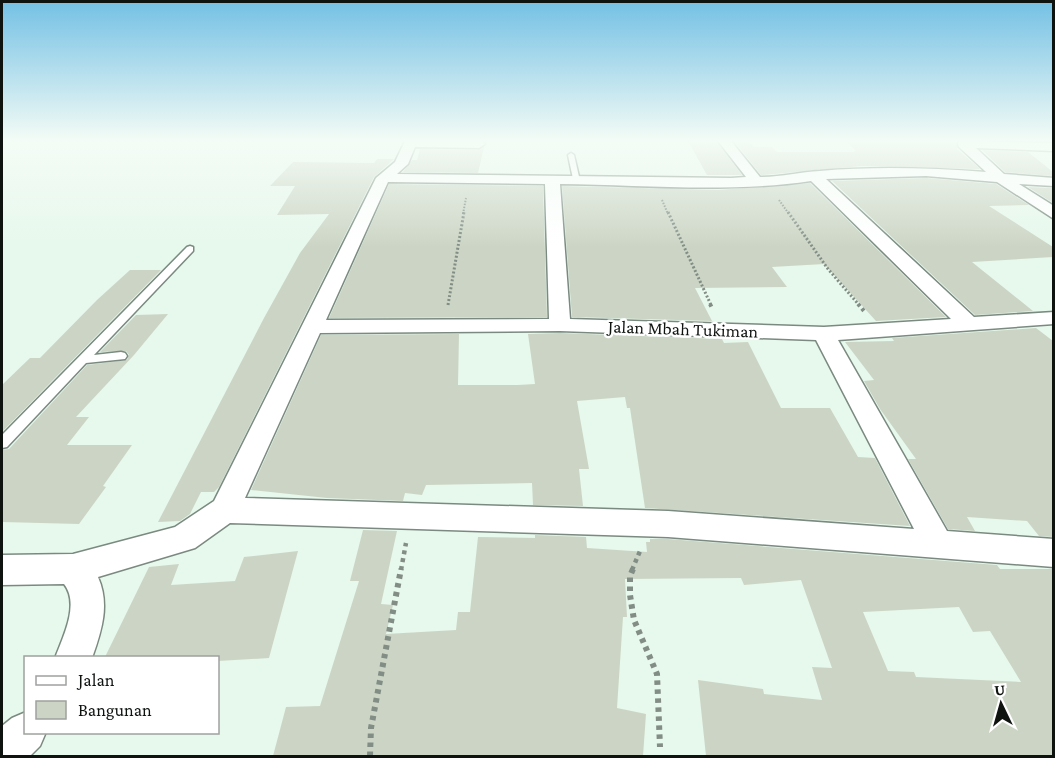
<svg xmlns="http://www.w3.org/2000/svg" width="1055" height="758" font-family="'Crimson Pro',serif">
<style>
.building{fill:#ccd5c5;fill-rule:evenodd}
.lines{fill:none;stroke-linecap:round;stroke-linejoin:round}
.lane-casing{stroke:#7b8a80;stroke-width:3}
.street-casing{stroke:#7b8a80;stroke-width:3}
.path-far4{stroke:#828d85;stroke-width:2;stroke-dasharray:1.5 1.5;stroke-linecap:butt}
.path-far3{stroke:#828d85;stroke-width:3;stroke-dasharray:2 2;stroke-linecap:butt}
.path-far2{stroke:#828d85;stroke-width:4;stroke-dasharray:3 3;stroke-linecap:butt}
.path-far1{stroke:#828d85;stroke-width:4.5;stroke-dasharray:4 4;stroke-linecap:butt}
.path{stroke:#828d85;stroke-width:6;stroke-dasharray:4.5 4.5;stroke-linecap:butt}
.lane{fill:#fff;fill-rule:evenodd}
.street{fill:#fff;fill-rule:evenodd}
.labels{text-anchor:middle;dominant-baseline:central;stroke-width:5;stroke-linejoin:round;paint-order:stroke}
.street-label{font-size:18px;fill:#0e1310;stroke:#fff}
</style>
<rect width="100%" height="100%" fill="#e7f8ec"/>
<g class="building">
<path d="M688,141H716L742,175H707Z"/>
<path d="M734,141H747L754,147H772L777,152H855L853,151H856L846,141H957V149L980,169L861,166L761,175Z"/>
<path d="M484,147L478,173L403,172L412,160H417L420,149L479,150Z"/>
<path d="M982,150L1028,152L1053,172V176L1005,172Z"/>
<path d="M377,159H394L374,177L219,487L214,492H201L190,514L180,521L158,522L264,318L300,253L329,214L277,215L295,186H270L293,162L374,163Z"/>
<path d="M926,178L996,184L1029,205L989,206L1053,247V257L972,262L1033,311L975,315L832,181Z"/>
<path d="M810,183L946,317L876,321L824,264L772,267L787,287L695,288L712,321L572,317L562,186L718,190Z"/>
<path d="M389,184L543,186L547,317L329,318Z"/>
<path d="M1028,187L1053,188V203Z"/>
<path d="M130,270H161L2,432V385L30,358H40L97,300Z"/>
<path d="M168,314L134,355L76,417H89L67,445H132L103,486L106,487L79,524L2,522V450L9,449L87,365L127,360L129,355L126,351L100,352L136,315Z"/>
<path d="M1036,328L1053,341V537L1039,536L1027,521L967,517L975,531L948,529L908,459H916L880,409L864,381L874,380L845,342L894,341L892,338Z"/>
<path d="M560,333L722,339L724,343L748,342L781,408H830L858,457L875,458L910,526L645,508L630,408H627L625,397L577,401L589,469H579L583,506L533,505L532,483L426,485L422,495L405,493L403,501L327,498L251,490L321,335L459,334L458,385H518L535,384L528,334Z"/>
<path d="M363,530L397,531L381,604L393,605L386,634L456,630L458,612H470L478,537L535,538V535L586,537L587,548L647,552L646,542H650V539H668L997,565L1000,569H1053V756H706L698,680L763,689L764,694L822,700L812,667L832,668L801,580L744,585L741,578L625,579L627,617H623L617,708L646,714L643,756H273L286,707L320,706L359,581H350ZM959,607L973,632L990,631L1021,682L916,677L914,672L888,671L863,612Z"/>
<path d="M298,551L269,658L218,661V657H105L149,567L179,564L171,585L235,581L244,557Z"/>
</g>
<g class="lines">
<defs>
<g id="lane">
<path d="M571,153L574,155L580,181L573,179L568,155Z"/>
<path d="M190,246L193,247V251L94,355L121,352L125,353L127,356L125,359L86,363L7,447L2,448V435L187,247Z"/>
</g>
<g id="street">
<path d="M405,141H482L485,144L479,148L415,147L408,164L397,174L731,178L746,177L718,141H731L760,177C781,177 800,172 820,171C875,166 931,168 986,172L959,147L958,144L959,141L1054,143V151L976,148L1004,174L1054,178V186L1019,184L1054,206V219L997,182L926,176L826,179L974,317L1054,312V324L838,340L947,531L1054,539V567L668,537L230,523L195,548L98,577C110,604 102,630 92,658H55C63,637 80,604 64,584L2,585V555L73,554L175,527L214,501L376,178L395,162ZM811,181L951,319L824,327L570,319L560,184C641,185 731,193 811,181ZM388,182L545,184L549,319L326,320ZM560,331L816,340L914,529L668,511L245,498L320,333Z"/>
<path d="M26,712V732H46L40,746L30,756H2V726L12,718Z"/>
</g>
</defs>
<use href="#lane" class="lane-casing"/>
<use href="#street" class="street-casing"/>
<g class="path-far4">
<path d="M662,200L668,214"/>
<path d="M779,200L789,214"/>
<path d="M463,214L466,198"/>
</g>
<g class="path-far3">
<path d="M668,212L711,305"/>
<path d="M788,212L828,269L859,305"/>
<path d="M448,305L464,212"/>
</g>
<g class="path-far2">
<path d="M710,304L712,308"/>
<path d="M858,304L864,311"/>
</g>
<g class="path-far1">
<path d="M401,570L406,543"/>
<path d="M632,570L640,551"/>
</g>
<g class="path">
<path d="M633,569L630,576V595L634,620L657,674L660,747"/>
<path d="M370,756L371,728L401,569"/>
</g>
<use href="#lane" class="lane"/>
<use href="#street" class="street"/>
</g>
<linearGradient id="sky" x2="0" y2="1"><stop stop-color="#73c0e4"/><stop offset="0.57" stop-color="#f4fcf6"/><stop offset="1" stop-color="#f4fcf6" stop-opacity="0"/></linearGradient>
<rect width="1055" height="247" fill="url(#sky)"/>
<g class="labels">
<g class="street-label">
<text transform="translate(683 329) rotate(2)">Jalan Mbah Tukiman</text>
</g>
</g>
<rect width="1055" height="758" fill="none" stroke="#0e1310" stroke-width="6"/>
<rect x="24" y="656" width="195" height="78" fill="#ffffff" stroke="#9fa19f" stroke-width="1.5"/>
<rect x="36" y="676" width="30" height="9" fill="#ffffff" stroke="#9fa19f" stroke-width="1.5"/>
<text x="78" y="686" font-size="18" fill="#0e1310">Jalan</text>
<rect x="36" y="701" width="30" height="18" fill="#ccd5c5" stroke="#9fa19f" stroke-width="1.5"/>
<text x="78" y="716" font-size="18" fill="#0e1310">Bangunan</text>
<g transform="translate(1001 704) rotate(355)" stroke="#ffffff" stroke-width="4.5" paint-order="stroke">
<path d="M0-4.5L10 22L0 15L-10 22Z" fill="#0e1310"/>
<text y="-9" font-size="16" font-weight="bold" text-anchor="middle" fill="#0e1310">U</text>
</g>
</svg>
